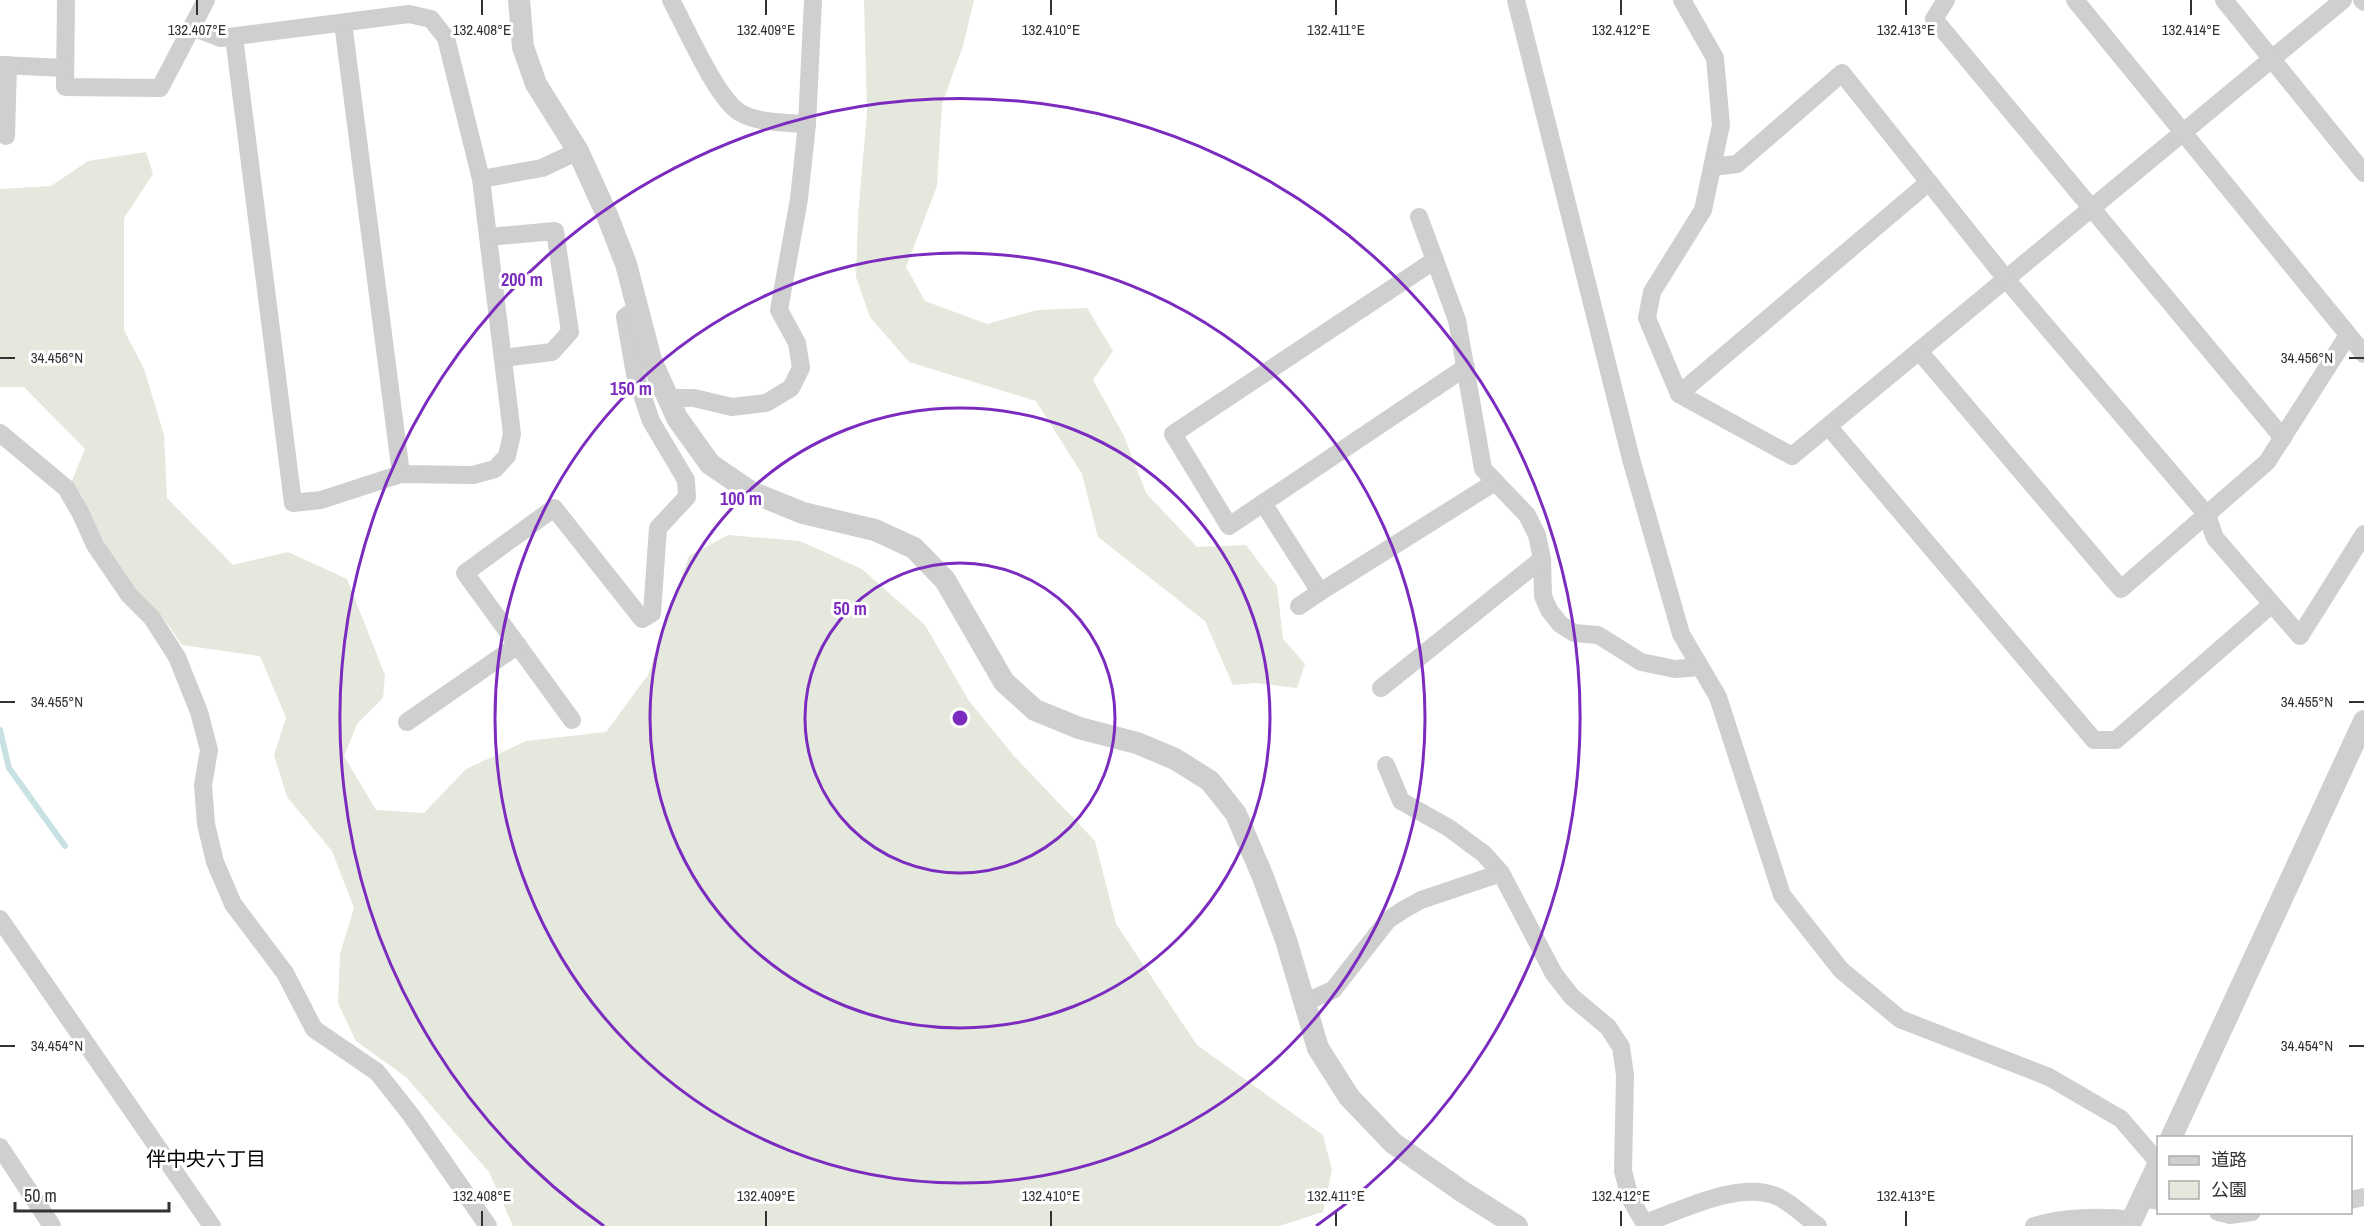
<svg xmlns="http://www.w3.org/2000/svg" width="2364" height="1226" font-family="'Archivo Narrow','Noto Sans JP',sans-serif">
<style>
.green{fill:#e5e8dc}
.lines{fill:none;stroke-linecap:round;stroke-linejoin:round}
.stream{stroke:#c8e2e4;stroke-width:6}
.minor{stroke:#cfcfcf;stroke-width:18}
.tertiary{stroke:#cfcfcf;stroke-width:22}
.ticks{fill:none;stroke:#323232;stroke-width:2}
.ring{fill:none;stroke:#7b2cbf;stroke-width:3}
.labels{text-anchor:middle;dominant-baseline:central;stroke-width:6;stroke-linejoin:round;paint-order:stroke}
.neighbourhood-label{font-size:20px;fill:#000;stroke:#fff}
.ticks-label{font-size:15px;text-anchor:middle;fill:#323232;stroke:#fff;stroke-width:6;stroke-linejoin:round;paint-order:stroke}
.centre{fill:#7b2cbf;stroke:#fff;stroke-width:3}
.ring-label{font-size:18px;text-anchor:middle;font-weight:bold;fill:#7b2cbf;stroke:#fff;stroke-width:6;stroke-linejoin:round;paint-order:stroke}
</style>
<rect width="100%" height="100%" fill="#fff"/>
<g class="green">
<path d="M864,0H974L963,46L942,104L937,186L906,267L925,301L987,324L1037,310L1087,308L1113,351L1093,380L1124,436L1146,493L1197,547L1246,545L1277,586L1283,639L1305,664L1297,688L1256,683L1233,685L1205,621L1098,537L1082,474L1036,401L909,362L870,317L856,277L858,216L867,112Z"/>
<path d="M146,152L153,174L124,218V330L144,369L164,435L167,498L233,565L288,552L347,579L385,675L383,698L357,724L344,756L376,810L424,813L466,769L526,741L606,732L648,675L689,556L728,535L800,541L862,569L925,625L969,701L1014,756L1095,841L1116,924L1197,1045L1323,1135L1332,1170L1323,1212L1279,1226H513L489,1172L406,1077L356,1041L338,1003L340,954L354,908L332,851L287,797L274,755L286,718L260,656L182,645L164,619L126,580L70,485L85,449L24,387H0V189L51,186L88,161Z"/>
</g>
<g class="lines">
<path class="stream" d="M0,730L9,768L65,846"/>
<g class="minor">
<path d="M66,0L65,87L160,88L206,0"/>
<path d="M671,0C685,26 716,97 739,112C756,123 788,123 807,124"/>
<path d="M1516,0L1631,459L1681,634L1718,697L1782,895L1841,970L1900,1019L2049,1077L2121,1119L2158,1162"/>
<path d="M1682,0L1715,58L1721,125L1703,210L1652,292L1647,318L1679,394L1792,456L2343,0"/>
<path d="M1946,0L1934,19L2283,438"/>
<path d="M2075,0L2364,354"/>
<path d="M2224,0L2364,173"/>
<path d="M2362,0L2364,2"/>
<path d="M343,23L401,474"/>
<path d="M192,27L221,38L409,14L431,19L446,38L481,179L512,434L507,456L495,469L473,475L401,474L321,500L293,503L234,37"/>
<path d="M0,65L65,68"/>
<path d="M6,136L8,65"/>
<path d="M1712,167L1737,164L1842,73L2006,279L2207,515L2215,538L2300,636L2364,534"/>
<path d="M481,179L542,168L578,151"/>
<path d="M1419,217L1457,320L1483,469L1527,515L1537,535L1542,559L1543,596L1549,610L1560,624L1574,633L1598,635L1641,662L1675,669L1700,667"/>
<path d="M488,237L555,231L570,332L552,352L503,358"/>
<path d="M1435,260L1173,434L1229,526L1466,367"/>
<path d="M1919,351L2121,589L2267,462L2348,335"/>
<path d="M1679,394L1929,182"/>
<path d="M669,398H694L732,407L766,403L791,388L801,368L797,343L779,310L799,199L807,124L813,0"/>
<path d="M1828,426L2094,740H2116L2272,604"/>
<path d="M0,433L66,488L80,512L95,545L129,595L152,618L177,657L199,712L209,750L203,785L206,824L215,862L233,904L285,973L314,1029L377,1072L411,1115L488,1226"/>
<path d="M1263,503L1320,592L1495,482"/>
<path d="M1299,606L1320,592"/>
<path d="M1381,688L1542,559"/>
<path d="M572,720L465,573L554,508L642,619L652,613L658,528L687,497L686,480L651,421L635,374L625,317L638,308"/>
<path d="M407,722L518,645"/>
<path d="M1386,765L1401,801L1449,828L1484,854L1501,873L1554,974L1572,997L1608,1027L1621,1047L1625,1075L1623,1171L1630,1198L1646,1226"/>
<path d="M0,919L212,1226"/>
<path d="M1303,1003L1333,990L1388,920L1403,910L1421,900L1501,873"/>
<path d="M0,1147L52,1226"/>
<path d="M2142,1198L2158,1201"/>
<path d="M2350,1200L2364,1197"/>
<path d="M2218,1212L2230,1215L2252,1212"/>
<path d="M1645,1223C1682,1210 1738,1181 1776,1196C1791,1202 1805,1217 1818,1226"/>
<path d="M2034,1226C2061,1217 2103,1216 2132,1220"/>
</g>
<g class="tertiary">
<path d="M519,0L523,47L536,84L578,151L607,215L626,264L651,360L677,418L710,464L751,492L803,513L875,530L914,548L945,580L1004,682L1035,710L1079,728L1137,743L1175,759L1210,781L1236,814L1263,877L1286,940L1318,1048L1349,1097L1393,1143L1463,1192L1517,1226"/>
<path d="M2171,1138L2364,721"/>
<path d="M2129,1226L2158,1165"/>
</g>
</g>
<path class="ticks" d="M197,0V15M482,0V15M766,0V15M1051,0V15M1336,0V15M1621,0V15M1906,0V15M2191,0V15M0,358H15M2349,358H2364M0,702H15M2349,702H2364M0,1046H15M2349,1046H2364M482,1211V1226M766,1211V1226M1051,1211V1226M1336,1211V1226M1621,1211V1226M1906,1211V1226"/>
<g class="ring">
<circle cx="960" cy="718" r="155"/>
<circle cx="960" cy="718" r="310"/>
<circle cx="960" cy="718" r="465"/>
<path d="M604 1226A620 620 0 1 1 1316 1226"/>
</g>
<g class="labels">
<g class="neighbourhood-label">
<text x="206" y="1158">伴中央六丁目</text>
</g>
</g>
<g class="ticks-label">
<text x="197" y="35">132.407°E</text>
<text x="482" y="35">132.408°E</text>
<text x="766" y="35">132.409°E</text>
<text x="1051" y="35">132.410°E</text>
<text x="1336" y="35">132.411°E</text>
<text x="1621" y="35">132.412°E</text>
<text x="1906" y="35">132.413°E</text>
<text x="2191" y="35">132.414°E</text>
<text x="57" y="363">34.456°N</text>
<text x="2307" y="363">34.456°N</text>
<text x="57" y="707">34.455°N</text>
<text x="2307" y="707">34.455°N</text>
<text x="57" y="1051">34.454°N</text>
<text x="2307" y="1051">34.454°N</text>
<text x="482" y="1201">132.408°E</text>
<text x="766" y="1201">132.409°E</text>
<text x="1051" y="1201">132.410°E</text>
<text x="1336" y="1201">132.411°E</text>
<text x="1621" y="1201">132.412°E</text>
<text x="1906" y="1201">132.413°E</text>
</g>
<circle cx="960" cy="718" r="9" class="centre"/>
<g class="ring-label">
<text x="522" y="286">200 m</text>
<text x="631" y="395">150 m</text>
<text x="741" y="505">100 m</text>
<text x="850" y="615">50 m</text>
</g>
<rect x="2157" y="1136" width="195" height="78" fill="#ffffff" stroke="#adadad" stroke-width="1.5"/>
<rect x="2169" y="1156" width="30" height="9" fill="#cfcfcf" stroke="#adadad" stroke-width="1.5"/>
<text x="2211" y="1166" font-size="18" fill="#323232">道路</text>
<rect x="2169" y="1181" width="30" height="18" fill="#e5e8dc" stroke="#adadad" stroke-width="1.5"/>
<text x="2211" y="1196" font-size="18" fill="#323232">公園</text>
<path d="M15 1202v9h154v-9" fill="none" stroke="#323232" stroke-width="3"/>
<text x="24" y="1202" font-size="18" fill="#323232" stroke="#ffffff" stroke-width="4.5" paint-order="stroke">50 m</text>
</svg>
